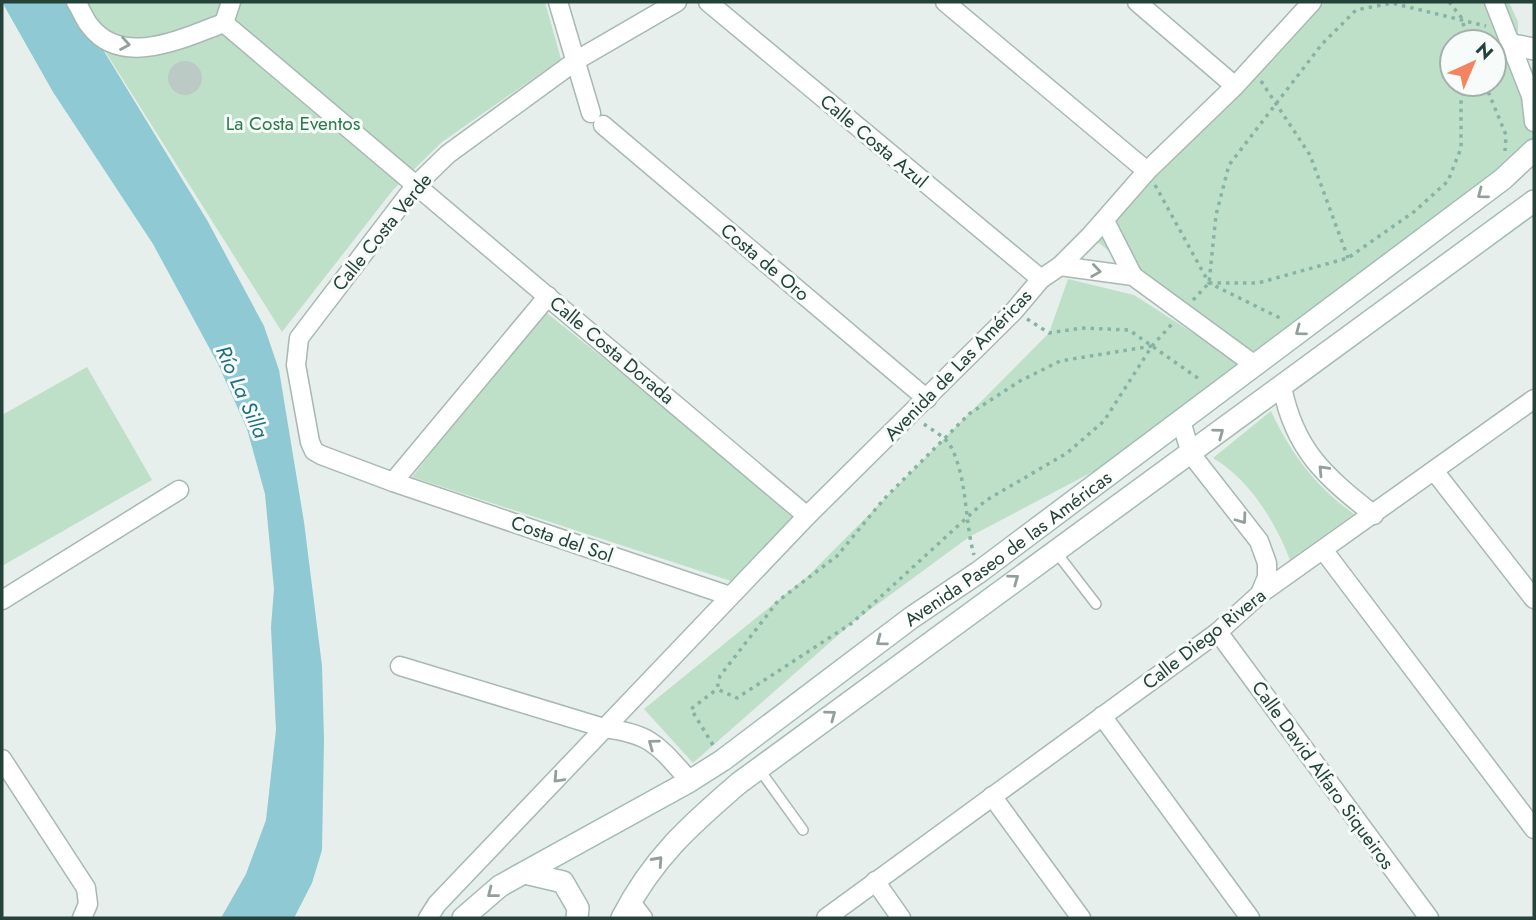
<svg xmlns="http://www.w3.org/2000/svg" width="1536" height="920" font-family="Jost,sans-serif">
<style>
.green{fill:#bfe0c8;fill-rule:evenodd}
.water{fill:#8ec9d4}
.building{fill:#bbcac4}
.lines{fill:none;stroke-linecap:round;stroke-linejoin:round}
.lane-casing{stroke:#a8b8b2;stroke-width:12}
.street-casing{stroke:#a8b8b2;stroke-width:21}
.secondary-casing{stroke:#a4bbb3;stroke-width:24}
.path{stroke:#86b3a5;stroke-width:3.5;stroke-dasharray:3.5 5;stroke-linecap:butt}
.lane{stroke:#fff;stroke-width:9}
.street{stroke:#fff;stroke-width:18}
.secondary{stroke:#fff;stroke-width:21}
.oneway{stroke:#92a09c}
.labels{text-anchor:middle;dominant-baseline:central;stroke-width:6;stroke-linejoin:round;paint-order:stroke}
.park-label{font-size:19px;fill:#2d7a4b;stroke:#f7fbf9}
.street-label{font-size:19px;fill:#24423a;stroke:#f7fbf9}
.water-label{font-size:21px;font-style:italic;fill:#1c6f80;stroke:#f7fbf9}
</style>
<rect width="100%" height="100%" fill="#e6efeb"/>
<g class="green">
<path d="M74,2H545L561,59L442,142L393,190L282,332Z"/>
<path d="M1321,2H1509L1518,22V43L1534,73V158L1260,365L1092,238ZM1452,42H1494V84H1452Z"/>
<path d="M1068,279L1134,295L1246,367L1153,440L969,537L852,623L693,763L644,709L809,575L1049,333Z"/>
<path d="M543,310L676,416L796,521L740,584L412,477Z"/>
<path d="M87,367L152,480L2,566V415Z"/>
<path d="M1271,411C1291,454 1316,487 1354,514L1290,560C1275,521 1249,479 1213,458Z"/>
</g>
<path class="water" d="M2,2H74L207,220L264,326L279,370L304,522L322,666L324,740L322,850L312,883L294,918H221L246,874L266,820L276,730L271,627L274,589L265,494L247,429L218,364L153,244L53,92Z"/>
<circle class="building" cx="185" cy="78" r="17"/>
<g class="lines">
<defs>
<g id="lane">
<path d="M1056,552L1096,604"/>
<path d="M759,769L803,830"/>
</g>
<g id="street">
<path d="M76,2C81,9 84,19 90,26C123,69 185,37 224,23"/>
<path d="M558,2L591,113"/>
<path d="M677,2L577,60L448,154L415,186L299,338L296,365L310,442L314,451L321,455L393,482L730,596"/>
<path d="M708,2L1041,279"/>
<path d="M945,2L1147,171"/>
<path d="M1137,2L1235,86"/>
<path d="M1494,2L1531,96L1534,122"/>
<path d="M224,23L807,516"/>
<path d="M224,23L231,2"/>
<path d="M603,125L927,399"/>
<path d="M1105,221L1133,276"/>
<path d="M1060,266L1133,276L1256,366"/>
<path d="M1282,387C1295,451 1325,476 1374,515"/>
<path d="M1181,421L1191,454L1259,541L1267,563V577L1260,594"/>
<path d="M1435,472L1534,599"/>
<path d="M393,482L548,296"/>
<path d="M1324,551L1534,829"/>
<path d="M2,600L179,490"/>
<path d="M1218,632L1429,918"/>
<path d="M400,666L604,728C653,734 659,747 690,781"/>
<path d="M1102,716L1250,918"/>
<path d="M2,759L86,888L88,904L82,918"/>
<path d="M992,796L1081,918"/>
<path d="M875,881L901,918"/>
<path d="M630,901L643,918"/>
<path d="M428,918L437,904L807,516L1014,311L1041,279L1060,266L1091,235L1147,171L1235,86L1312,2"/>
<path d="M826,918L1218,632L1260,594L1534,399"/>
</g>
<g id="secondary">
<path d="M1513,45L1534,49"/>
<path d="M525,873L563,882L578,908L577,918"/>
<path id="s1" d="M463,918L500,886L690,781L723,760L911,618L979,572L1503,179L1534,150"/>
<path d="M622,918C652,859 689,826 739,783L1534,201"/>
</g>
</defs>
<use href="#lane" class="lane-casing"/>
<use href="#street" class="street-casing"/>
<use href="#secondary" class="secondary-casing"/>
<g class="path">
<path d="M1449,2L1461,17L1469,42"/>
<path d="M1261,81L1310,155L1348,258"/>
<path d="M1485,84L1506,135L1505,151"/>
<path d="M1155,185L1209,283L1284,320"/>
<path d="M1209,283H1258L1348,258L1415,211L1448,181L1461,148V102L1466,84"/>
<path d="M1193,300L1209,283L1216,215L1229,165L1322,44L1356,10L1392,3L1486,26"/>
<path d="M1027,319L1049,333L1082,328L1129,330L1202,381"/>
<path d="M1152,346L1060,361L1020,381L969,414L884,499L837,556L778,601L720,676L717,689L737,698L852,623L985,501L1067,453L1104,421L1152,346L1172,324"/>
<path d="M924,424C932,430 945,437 950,445C968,478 964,520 974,555"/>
<path d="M713,745L691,709L717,689"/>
</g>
<use href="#lane" class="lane"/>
<use href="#street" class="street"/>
<use href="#secondary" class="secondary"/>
</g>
<defs><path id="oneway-chevron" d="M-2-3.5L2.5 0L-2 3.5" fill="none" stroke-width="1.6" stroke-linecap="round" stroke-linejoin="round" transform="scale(1.75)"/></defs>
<g class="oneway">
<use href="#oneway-chevron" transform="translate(125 44) rotate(10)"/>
<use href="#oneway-chevron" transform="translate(1482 194) rotate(143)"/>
<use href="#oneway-chevron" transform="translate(1096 271) rotate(8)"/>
<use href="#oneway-chevron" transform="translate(1300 331) rotate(143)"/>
<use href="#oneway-chevron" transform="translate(1219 433) rotate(-36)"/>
<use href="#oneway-chevron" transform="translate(1323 470) rotate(-134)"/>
<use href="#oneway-chevron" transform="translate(1242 519) rotate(54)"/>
<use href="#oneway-chevron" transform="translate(1014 579) rotate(-36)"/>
<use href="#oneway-chevron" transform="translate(881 641) rotate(143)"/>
<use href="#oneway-chevron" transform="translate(831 715) rotate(-37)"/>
<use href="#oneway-chevron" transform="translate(653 744) rotate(-144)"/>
<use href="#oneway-chevron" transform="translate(558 778) rotate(133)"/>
<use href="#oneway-chevron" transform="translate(658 861) rotate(-48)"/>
<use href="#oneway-chevron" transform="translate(492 893) rotate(142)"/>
</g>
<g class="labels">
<g class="park-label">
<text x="293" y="123">La Costa Eventos</text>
</g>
<g class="street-label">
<text transform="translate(874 141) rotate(40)">Calle Costa Azul</text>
<text transform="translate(382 232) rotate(-51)">Calle Costa Verde</text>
<text transform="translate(765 262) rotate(40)">Costa de Oro</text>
<text transform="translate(612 350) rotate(40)">Calle Costa Dorada</text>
<text transform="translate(958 365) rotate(-46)">Avenida de Las Américas</text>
<text transform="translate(562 539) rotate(19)">Costa del Sol</text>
<text stroke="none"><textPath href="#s1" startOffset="660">Avenida Paseo de las Américas</textPath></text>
<text transform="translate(1204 639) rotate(-38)">Calle Diego Rivera</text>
<text transform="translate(1323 775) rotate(54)">Calle David Alfaro Siqueiros</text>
</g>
<g class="water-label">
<text transform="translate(242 392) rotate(66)">Río La Silla</text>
</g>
</g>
<rect width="1536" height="920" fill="none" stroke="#24423a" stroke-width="7"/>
<g transform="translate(1473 63) rotate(44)"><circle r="33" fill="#f7fbf9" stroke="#a3b1ad" stroke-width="2"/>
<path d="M0-5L12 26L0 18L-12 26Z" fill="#f4845f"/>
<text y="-10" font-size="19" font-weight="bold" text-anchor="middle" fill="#24423a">N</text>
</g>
</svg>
